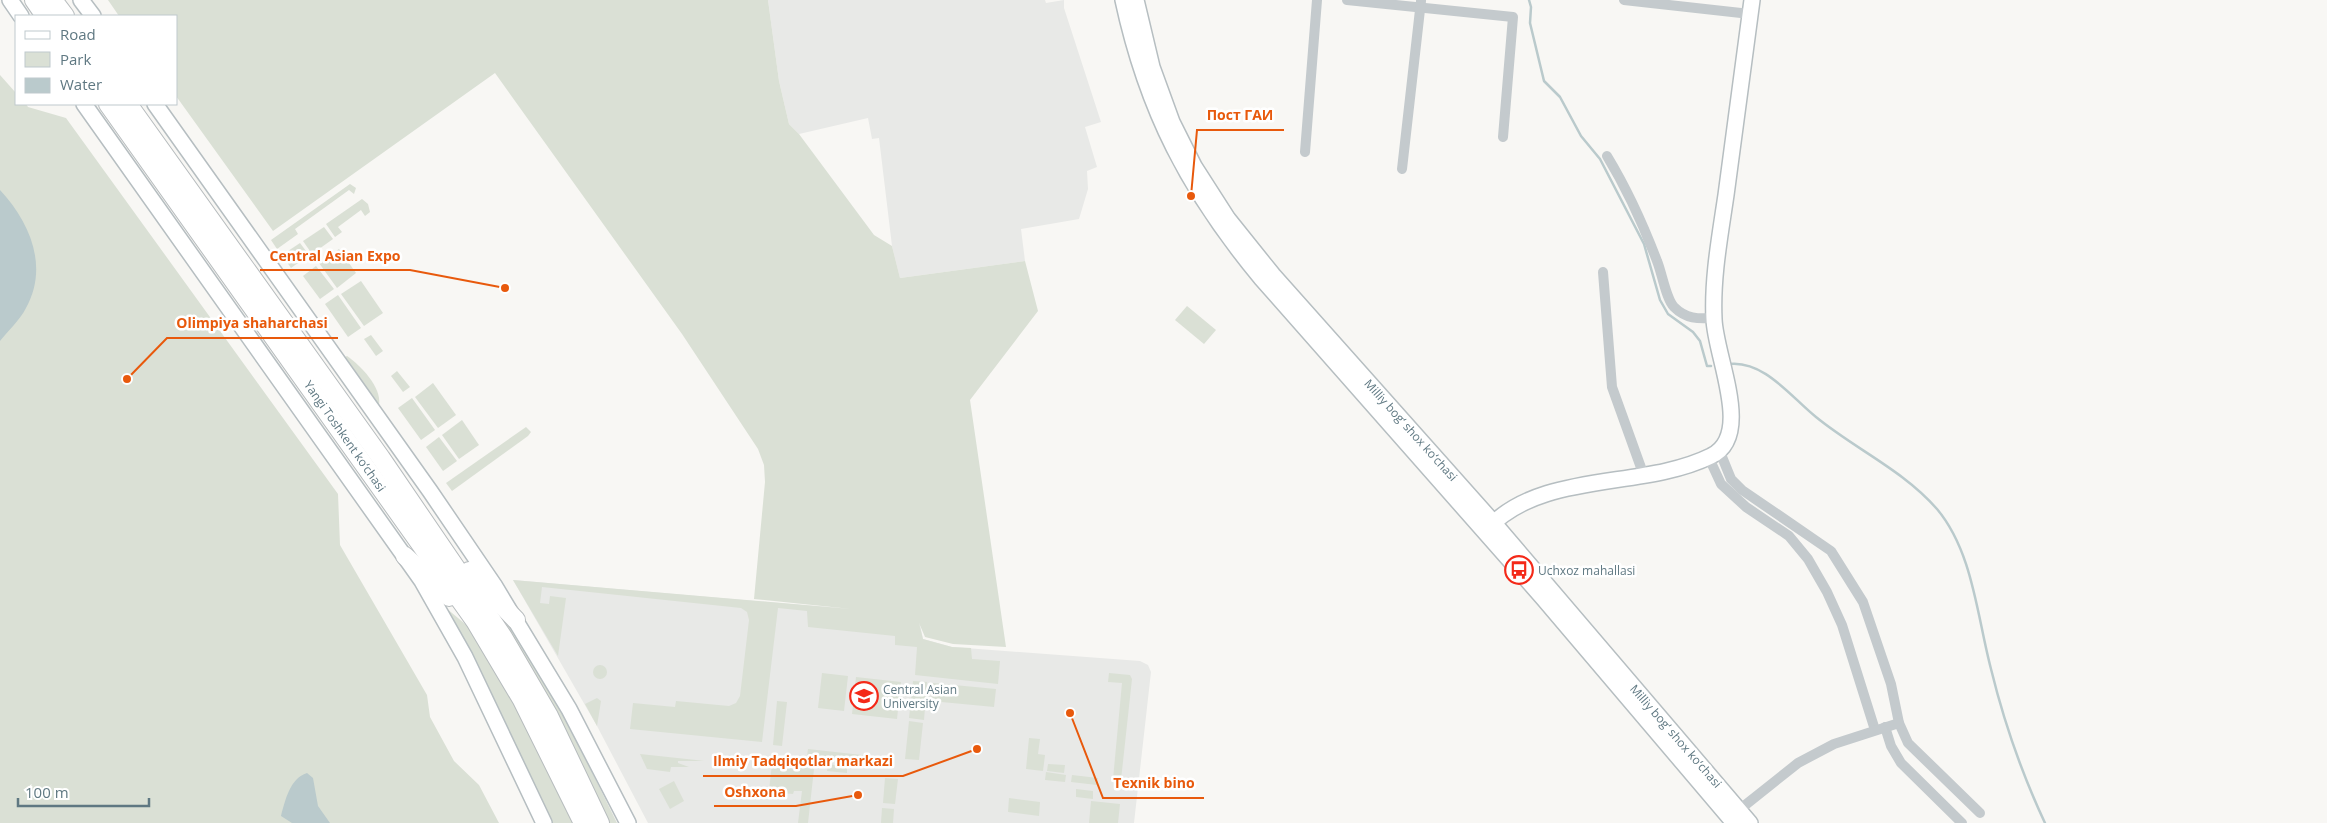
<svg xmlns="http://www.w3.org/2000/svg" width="2327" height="823" font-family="'Open Sans',sans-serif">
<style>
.built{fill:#e8e9e7}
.green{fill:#dae0d5}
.water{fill:#bacacc}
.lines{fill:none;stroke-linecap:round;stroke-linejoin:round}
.stream{stroke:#bacacc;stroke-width:2.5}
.secondary-casing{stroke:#b6bec1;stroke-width:18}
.trunk-casing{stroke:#b7bcbe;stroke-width:20}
.minor{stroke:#c4cacd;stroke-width:10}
.secondary{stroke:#fff;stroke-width:15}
.trunk{stroke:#fff;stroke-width:18}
.labels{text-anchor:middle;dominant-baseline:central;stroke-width:5;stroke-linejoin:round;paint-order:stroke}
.street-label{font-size:12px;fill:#5f7882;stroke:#fff}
.poi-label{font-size:12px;fill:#5f7882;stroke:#fff;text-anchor:start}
.leader{fill:none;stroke:#e8590c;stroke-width:2}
.callout-dot{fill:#e8590c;stroke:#fff;stroke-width:2}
.callout-label{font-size:14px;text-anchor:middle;font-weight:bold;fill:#e8590c;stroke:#fff;stroke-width:5;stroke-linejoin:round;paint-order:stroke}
</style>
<rect width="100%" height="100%" fill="#f8f7f4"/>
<g class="built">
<path d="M768,0H1045L1046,3L1064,0V8L1101,122L1085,127L1097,167L1087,171L1088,189L1079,219L1021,229L1025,261L900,278L892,246L879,138L872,139L868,118L799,134L789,124L779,81Z"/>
<path d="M513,580L918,615L923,639L952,647L1140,661L1148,665L1151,672L1134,823H648L597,726Z"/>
</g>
<g class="green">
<path d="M108,0H768L779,81L789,124L799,134L874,235L892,246L900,278L1025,261L1038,311L970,400L1006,647L953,644L925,637L919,623L923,639L952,647L971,648L972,659L1000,661L998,684L915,675L917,647L895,645V636L808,627L807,611L778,608L762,742L630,729L633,703L675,707L676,701L729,706L736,703L740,696L749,620L747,612L741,608L542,587L540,603L549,604L550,596L566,598L558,656L513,580L851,609L754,599L765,482L764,465L758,449L682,334L495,73L273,231L176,96V16H119Z"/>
<path d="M0,75L16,93V104H26L28,107L66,118L338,494L340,545L427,695L430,717L454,761L479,785L499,823H0Z"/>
<path d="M350,184L356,188L354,194L349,190L295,229L298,234L277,249L271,240Z"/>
<path d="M362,199L368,204L370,212L365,216L361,210L338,227L342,232L335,237L326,224Z"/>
<path d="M324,227L333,239L312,254L303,241Z"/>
<path d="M300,243L309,255L291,268L282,255Z"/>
<path d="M339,249L356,273L337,288L319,263Z"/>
<path d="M316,266L334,289L320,299L303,276Z"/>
<path d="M361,281L383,313L364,326L341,294Z"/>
<path d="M338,295L361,328L348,337L325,304Z"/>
<path d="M1187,306L1216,330L1204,344L1175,320Z"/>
<path d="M371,335L383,351L376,356L364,339Z"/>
<path d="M347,356C360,365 382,387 379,405L345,357Z"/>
<path d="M397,371L410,387L403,392L391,376Z"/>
<path d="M433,383L456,415L438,428L415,397Z"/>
<path d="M412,398L435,430L421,440L398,408Z"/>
<path d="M462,420L479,445L459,459L442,435Z"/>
<path d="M526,427L531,432L528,436L452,491L446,483Z"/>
<path d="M439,437L457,461L443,471L426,447Z"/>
<path d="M446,608L470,628L518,709L573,823H550Z"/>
<path d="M502,617L511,623L560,707L617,823H609L559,717Z"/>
<circle cx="600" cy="672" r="7"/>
<path d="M822,673L848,676L844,711L818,708Z"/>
<path d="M1109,673L1130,675L1132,679L1121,780L1113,779L1122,683L1108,682Z"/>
<path d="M856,677L901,682L897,719L852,714Z"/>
<path d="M913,681L927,682L924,720L909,718Z"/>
<path d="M933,683L996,689L994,707L931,701Z"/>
<path d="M597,698L601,701L597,726L585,704Z"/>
<path d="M777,701L787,702L782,746L773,745Z"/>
<path d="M909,721L923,723L919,760L905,759Z"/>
<path d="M1029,738L1040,739L1038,754L1045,755L1043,771L1026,769Z"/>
<path d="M808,749L871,756L870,763L807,756Z"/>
<path d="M640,754L696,760L704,761H678V763L689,767H671L670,772L647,769Z"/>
<path d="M772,764L794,769L795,767L814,769L808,823H798L802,791H794L793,794L780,793L779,790H769Z"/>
<path d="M828,764L847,767V773L827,771Z"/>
<path d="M1048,764L1065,765L1064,773L1047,771Z"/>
<path d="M1046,772L1066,775L1065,782L1045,780Z"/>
<path d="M1072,775L1098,778L1097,785L1071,782Z"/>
<path d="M885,778L898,779L895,804L883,803Z"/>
<path d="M674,781L684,801L670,809L659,789Z"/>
<path d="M1076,789L1093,791V799L1076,797Z"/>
<path d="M1009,798L1040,802L1039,816L1008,812Z"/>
<path d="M1091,801L1120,804L1118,823H1089Z"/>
<path d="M882,808L894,809L893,823H881Z"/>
</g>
<g class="water">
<path d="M0,190C30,222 49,267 26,308C20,320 8,331 0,341Z"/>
<path d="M307,773L313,778L318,806L330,823H292L281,816C285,801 290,778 307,773Z"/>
</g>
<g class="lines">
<g class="stream">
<path d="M1529,0L1531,7L1530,23L1544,81L1560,97L1581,136L1600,159L1644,244L1660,300L1668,314L1693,332L1700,341L1707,366H1711"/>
<path d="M1729,364C1764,360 1791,397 1816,417C1855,449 1903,470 1937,509C1973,552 1977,616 1991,669C2004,722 2022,774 2045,823"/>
</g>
<defs>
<g id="secondary">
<path d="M10,0L21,16"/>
<path d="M81,0L93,16"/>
<path d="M1123,0C1147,111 1189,191 1261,278L1543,598L1734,823"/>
<path d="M1136,0L1152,67L1172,122L1194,166L1228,219L1273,275L1493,522L1750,823"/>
<path d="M84,104L422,581L465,657L544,823"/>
<path d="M155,104L430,491L494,585L569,709L628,823"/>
<path d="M1488,528C1544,470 1642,490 1711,456C1754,436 1715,356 1714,319C1712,278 1720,236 1726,195C1735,130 1743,65 1752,0"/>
</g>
<g id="trunk">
<path d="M34,0L45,16"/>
<path d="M53,0L65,16"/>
<path d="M108,104L475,621L522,700L583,823"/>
<path d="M128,104L381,458L503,637L549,716L600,823"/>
<path d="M405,556L449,597"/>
<path d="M469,571L516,620"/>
</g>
</defs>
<use href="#secondary" class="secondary-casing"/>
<use href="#trunk" class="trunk-casing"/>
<g class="minor">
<path d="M1347,0L1513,17L1503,137"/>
<path d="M1624,0L1750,14"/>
<path d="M1305,152L1317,0"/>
<path d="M1607,156C1627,189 1643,224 1657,261C1662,273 1666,299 1674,307C1686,319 1698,319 1713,318"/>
<path d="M1402,169L1421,1"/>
<path d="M1603,272L1612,387L1644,476"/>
<path d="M1720,452L1731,479L1742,490L1831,551L1863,602L1891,684L1899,723L1908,743L1980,813"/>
<path d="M1709,458L1721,484L1746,507L1789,536L1808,559L1827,592L1842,625L1875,730"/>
<path d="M1885,727L1891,746L1901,763L1962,823"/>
<path d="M1739,810L1798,763L1834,744L1899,723"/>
</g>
<use href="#secondary" class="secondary"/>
<use href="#trunk" class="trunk"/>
</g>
<defs>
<symbol id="bus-ring" viewBox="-11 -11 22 22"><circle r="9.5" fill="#fff" stroke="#f42918" stroke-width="1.5"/><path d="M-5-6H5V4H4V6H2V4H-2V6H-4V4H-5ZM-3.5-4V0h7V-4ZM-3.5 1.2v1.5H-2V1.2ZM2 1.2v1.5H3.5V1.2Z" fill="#f42918"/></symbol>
<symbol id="university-ring" viewBox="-11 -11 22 22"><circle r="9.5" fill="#fff" stroke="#f42918" stroke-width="1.5"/><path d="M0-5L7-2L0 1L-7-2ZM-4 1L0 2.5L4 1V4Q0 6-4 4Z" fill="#f42918"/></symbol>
</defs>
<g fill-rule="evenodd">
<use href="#bus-ring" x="1503" y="554" width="32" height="32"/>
<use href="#university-ring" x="848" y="680" width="32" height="32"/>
</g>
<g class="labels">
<g class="street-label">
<text transform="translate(1411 430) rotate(48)">Milliy bog‘ shox ko‘chasi</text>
<text transform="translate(345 436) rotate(55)">Yangi Toshkent ko‘chasi</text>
<text transform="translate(1676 736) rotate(49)">Milliy bog‘ shox ko‘chasi</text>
</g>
<g class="poi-label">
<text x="1538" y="570">Uchxoz mahallasi</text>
<text x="883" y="689">Central Asian<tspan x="883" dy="14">University</tspan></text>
</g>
</g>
<path class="leader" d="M1191 196L1197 130H1284M505 288L410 270H260M127 379L167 338H338M977 749L903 776H703M1070 713L1103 798H1204M858 795L796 806H714"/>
<g class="callout-dot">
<circle cx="1191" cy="196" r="5"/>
<circle cx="505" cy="288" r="5"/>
<circle cx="127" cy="379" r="5"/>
<circle cx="977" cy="749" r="5"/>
<circle cx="1070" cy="713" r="5"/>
<circle cx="858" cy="795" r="5"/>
</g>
<g class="callout-label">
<text x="1240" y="120">Пост ГАИ</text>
<text x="335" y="261">Central Asian Expo</text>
<text x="252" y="328">Olimpiya shaharchasi</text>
<text x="803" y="766">Ilmiy Tadqiqotlar markazi</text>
<text x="1154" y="788">Texnik bino</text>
<text x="755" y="797">Oshxona</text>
</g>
<rect x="15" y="15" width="162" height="90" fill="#ffffff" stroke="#bfc9cd"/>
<rect x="25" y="31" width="25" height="8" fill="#ffffff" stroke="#bfc9cd"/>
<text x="60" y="40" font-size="15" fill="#5f7882">Road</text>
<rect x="25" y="52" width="25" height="15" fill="#dae0d5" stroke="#bfc9cd"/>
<text x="60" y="65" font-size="15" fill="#5f7882">Park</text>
<rect x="25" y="78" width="25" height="15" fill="#bacacc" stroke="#bfc9cd"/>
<text x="60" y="90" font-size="15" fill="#5f7882">Water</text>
<path d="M18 798v8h131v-8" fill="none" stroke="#5f7882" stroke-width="2.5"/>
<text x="25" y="798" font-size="15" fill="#5f7882" stroke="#ffffff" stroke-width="4" paint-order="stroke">100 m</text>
</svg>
